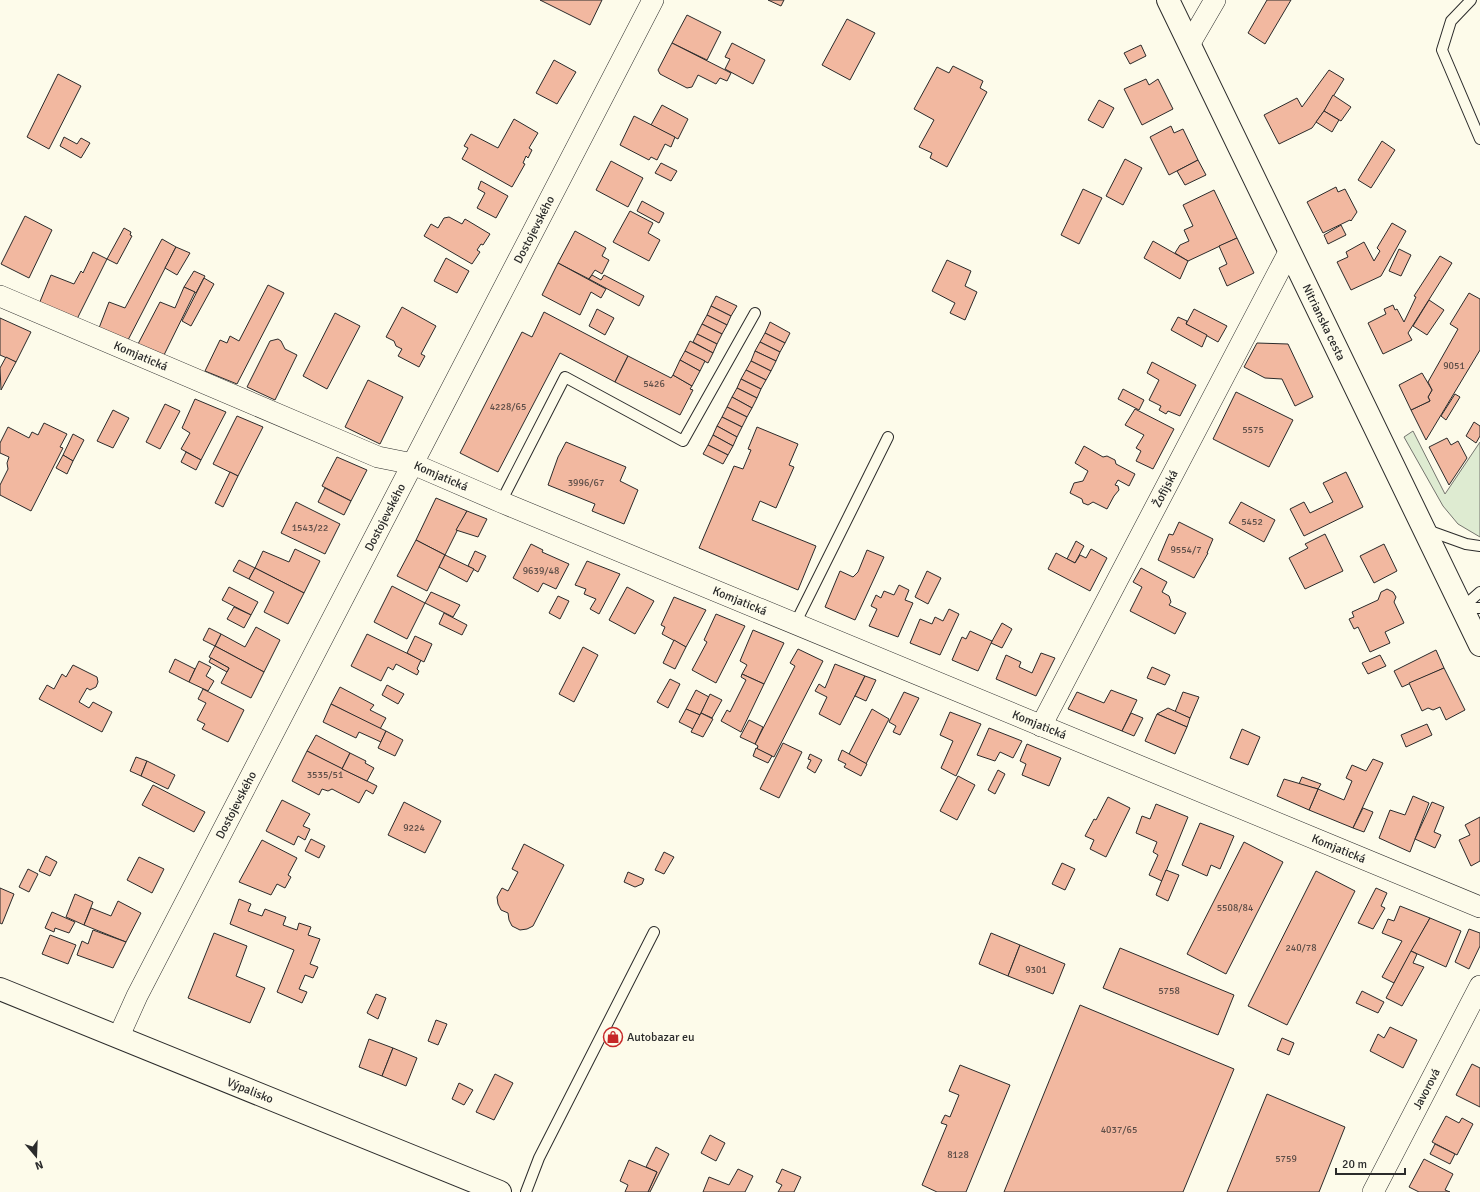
<svg xmlns="http://www.w3.org/2000/svg" width="1480" height="1192" font-family="Signika,sans-serif">
<style>
.green{fill:#deebd1;stroke:#74746e}
.building{fill:#f2b8a0;stroke:#2b2b2b}
.lines{fill:none;stroke-linecap:round;stroke-linejoin:round}
.service-casing{stroke:#2b2b2b;stroke-width:12}
.minor-casing{stroke:#2b2b2b;stroke-width:22}
.secondary-casing{stroke:#2b2b2b;stroke-width:24}
.primary-casing{stroke:#2b2b2b;stroke-width:24}
.service{stroke:#fdfbea;stroke-width:10}
.minor{stroke:#fdfbea;stroke-width:21}
.secondary{stroke:#fdfbea;stroke-width:22}
.primary{stroke:#fdfbea;stroke-width:22}
.labels{text-anchor:middle;dominant-baseline:central;stroke-width:3;stroke-linejoin:round;paint-order:stroke}
.number-label{font-size:10px;fill:#5d4e48}
.street-label{font-size:12px;fill:#2b2b2b;stroke:#fdfbea}
.poi-label{font-size:12px;fill:#2b2b2b;stroke:#fdfbea;text-anchor:start}
</style>
<rect width="100%" height="100%" fill="#fdfbea"/>
<path class="green" d="M1413,431L1445,494L1480,442V537L1458,524L1443,506L1404,437Z"/>
<g class="building">
<path d="M540,0H602L590,25Z"/>
<path d="M768,0H784L781,6Z"/>
<path d="M1267,0H1291L1265,44L1248,33Z"/>
<path d="M687,15L721,32L707,60L672,43Z"/>
<path d="M847,19L875,33L850,80L822,65Z"/>
<path d="M672,43L731,73L727,81L720,78L716,84L698,75L692,87L687,88L660,74L658,70Z"/>
<path d="M732,43L765,60L753,84L725,69L730,59L725,57Z"/>
<path d="M1141,45L1146,56L1130,64L1124,53Z"/>
<path d="M554,60L576,72L557,104L536,93Z"/>
<path d="M953,66L983,81L980,88L987,92L947,167L930,158L932,153L919,147L934,120L914,109L937,67L949,73Z"/>
<path d="M1329,70L1344,79L1324,111L1312,128L1279,144L1264,115L1297,98L1302,107Z"/>
<path d="M58,74L81,86L49,149L27,137Z"/>
<path d="M1146,79L1149,85L1158,79L1173,109L1142,125L1124,89Z"/>
<path d="M1333,95L1351,107L1341,121L1324,111Z"/>
<path d="M1099,100L1114,108L1103,128L1088,120Z"/>
<path d="M662,105L688,119L678,139L651,125Z"/>
<path d="M1324,111L1339,120L1332,132L1316,122Z"/>
<path d="M634,116L675,137L671,147L665,144L657,160L651,157L649,160L620,145Z"/>
<path d="M514,119L538,133L529,148L532,150L528,158L526,156L523,163L525,164L512,187L462,159L468,148L464,146L471,134L498,148Z"/>
<path d="M1171,126L1174,133L1183,129L1198,160L1169,175L1150,137Z"/>
<path d="M64,137L77,144L81,138L90,143L81,158L60,146Z"/>
<path d="M1382,141L1395,150L1371,188L1358,180Z"/>
<path d="M1125,159L1142,168L1123,205L1106,196Z"/>
<path d="M1198,160L1206,175L1185,185L1177,171Z"/>
<path d="M611,161L643,178L628,207L596,190Z"/>
<path d="M661,163L677,171L671,181L655,173Z"/>
<path d="M481,181L508,196L496,218L477,208L485,193L478,189Z"/>
<path d="M1336,187L1338,192L1345,189L1357,212L1351,221L1350,220L1323,233L1307,202Z"/>
<path d="M1083,189L1102,198L1079,244L1061,235Z"/>
<path d="M1214,190L1237,238L1188,261L1175,253L1180,245L1189,241L1184,230L1193,226L1183,205Z"/>
<path d="M642,201L664,213L659,223L637,211Z"/>
<path d="M630,211L653,223L648,233L660,240L649,261L613,242Z"/>
<path d="M25,216L52,230L29,278L1,264Z"/>
<path d="M449,217L462,224L465,219L490,234L483,245L481,244L477,250L480,252L472,264L424,236L431,224L438,228L444,218Z"/>
<path d="M1392,223L1406,231L1381,276L1351,290L1337,262L1348,257L1346,252L1364,242L1374,261L1380,251L1377,248Z"/>
<path d="M1341,225L1346,235L1328,244L1324,235Z"/>
<path d="M124,228L131,232L130,235L132,236L117,264L107,259Z"/>
<path d="M575,231L606,248L602,256L609,260L602,274L595,270L589,279L558,263Z"/>
<path d="M1237,238L1254,273L1227,286L1219,268L1227,264L1219,246Z"/>
<path d="M162,239L176,247L128,340L99,328L109,302L125,308Z"/>
<path d="M1153,241L1188,261L1180,279L1144,258Z"/>
<path d="M176,247L190,253L177,275L165,268Z"/>
<path d="M1399,249L1411,255L1401,276L1389,271Z"/>
<path d="M93,252L107,259L77,319L39,304L51,275L74,284L81,271L83,273Z"/>
<path d="M1440,256L1452,263L1408,333L1412,340L1383,354L1368,323L1386,314L1384,309L1393,305L1395,310L1397,309L1404,322L1416,297L1414,296Z"/>
<path d="M446,258L469,271L457,293L434,281Z"/>
<path d="M947,260L971,271L965,286L977,292L965,320L950,313L955,303L932,291Z"/>
<path d="M558,263L606,289L601,298L591,292L580,315L542,295Z"/>
<path d="M194,271L205,276L196,293L184,287Z"/>
<path d="M592,275L601,280L604,275L644,296L639,306L589,279Z"/>
<path d="M204,278L214,284L191,326L182,321Z"/>
<path d="M268,285L284,293L237,384L205,371L220,340L227,343L230,336L239,341Z"/>
<path d="M184,287L195,292L164,355L138,344L160,302L175,308Z"/>
<path d="M1469,293L1480,299V350L1426,440L1411,410L1430,401L1428,397L1432,390L1428,382L1458,329L1450,324Z"/>
<path d="M716,296L737,306L731,316L711,306Z"/>
<path d="M1429,300L1444,310L1427,335L1413,326Z"/>
<path d="M711,306L731,316L727,325L707,315Z"/>
<path d="M402,307L436,326L421,354L425,356L419,367L398,356L402,349L396,346L394,341L386,337Z"/>
<path d="M597,309L614,318L605,335L589,326Z"/>
<path d="M1194,309L1227,326L1218,342L1186,324Z"/>
<path d="M544,312L628,356L615,382L560,353L498,472L460,453L522,332L532,337Z"/>
<path d="M335,313L360,326L327,389L303,376Z"/>
<path d="M707,315L727,325L722,334L702,324Z"/>
<path d="M1178,317L1187,321L1186,324L1207,335L1202,347L1171,330Z"/>
<path d="M0,318L31,332L16,362L0,355Z"/>
<path d="M770,322L790,333L785,343L765,333Z"/>
<path d="M702,324L722,334L717,344L697,334Z"/>
<path d="M765,333L785,343L780,352L760,342Z"/>
<path d="M697,334L717,344L713,353L693,342Z"/>
<path d="M278,339L281,341L285,349L297,355L275,400L247,387L270,341Z"/>
<path d="M690,341L713,353L708,363L685,351Z"/>
<path d="M760,342L780,352L776,361L755,351Z"/>
<path d="M1257,343L1288,344L1313,397L1295,406L1282,379L1265,378L1244,367Z"/>
<path d="M685,351L705,361L700,371L680,360Z"/>
<path d="M755,351L776,361L771,371L751,361Z"/>
<path d="M628,356L671,378L673,375L692,386L690,389L693,390L680,415L615,382Z"/>
<path d="M6,357L16,362L1,390L0,368Z"/>
<path d="M680,360L700,371L692,386L673,375Z"/>
<path d="M751,361L771,371L766,380L746,370Z"/>
<path d="M1152,362L1196,385L1180,416L1168,411L1166,414L1159,410L1161,406L1149,400L1159,380L1147,373Z"/>
<path d="M746,370L766,380L761,389L741,379Z"/>
<path d="M1422,373L1432,390L1428,397L1430,401L1411,410L1399,385Z"/>
<path d="M741,379L761,389L757,398L737,388Z"/>
<path d="M368,380L403,397L380,444L345,427Z"/>
<path d="M737,388L757,398L752,408L732,397Z"/>
<path d="M1123,389L1144,400L1139,410L1118,399Z"/>
<path d="M1236,392L1293,420L1269,467L1213,439Z"/>
<path d="M1455,394L1460,397L1446,420L1441,416Z"/>
<path d="M732,397L752,408L747,417L727,407Z"/>
<path d="M195,399L226,412L201,460L181,449L190,433L182,428Z"/>
<path d="M165,404L180,411L160,449L146,442Z"/>
<path d="M727,407L747,417L742,427L722,417Z"/>
<path d="M1135,409L1174,429L1153,469L1136,461L1141,451L1136,448L1144,435L1125,425Z"/>
<path d="M113,410L129,418L113,448L97,441Z"/>
<path d="M237,416L263,427L238,476L213,464Z"/>
<path d="M722,417L742,427L737,437L717,426Z"/>
<path d="M1474,422L1480,426V436L1476,443L1466,436Z"/>
<path d="M44,423L67,434L60,447L63,448L31,511L0,495V485L8,469L7,463L9,457L0,453V443L8,427L29,438L32,432L38,435Z"/>
<path d="M717,426L737,437L733,446L713,435Z"/>
<path d="M757,427L798,444L789,465L794,467L776,508L760,501L752,520L816,546L798,590L699,548L734,466L743,469L751,450L748,449Z"/>
<path d="M73,434L84,440L73,461L63,455Z"/>
<path d="M713,435L733,446L728,455L708,445Z"/>
<path d="M1447,438L1451,445L1458,441L1467,458L1449,485L1429,447Z"/>
<path d="M566,442L626,467L620,481L638,490L624,524L592,511L595,504L548,485L558,457Z"/>
<path d="M708,445L728,455L723,464L703,454Z"/>
<path d="M1084,446L1103,457L1107,456L1115,460L1116,464L1135,474L1129,486L1118,480L1115,485L1118,486L1119,490L1114,496L1107,509L1093,502L1088,505L1083,503L1082,499L1070,493L1074,483L1083,481L1088,471L1075,463Z"/>
<path d="M186,452L201,460L196,470L181,462Z"/>
<path d="M63,455L73,461L67,474L56,468Z"/>
<path d="M337,457L367,470L351,501L322,486Z"/>
<path d="M230,472L238,476L223,507L215,503Z"/>
<path d="M1346,472L1363,507L1304,536L1290,509L1304,502L1310,513L1333,502L1323,483Z"/>
<path d="M325,488L351,501L344,515L318,502Z"/>
<path d="M436,498L467,511L445,555L416,540Z"/>
<path d="M296,502L340,524L325,554L281,533Z"/>
<path d="M1241,502L1275,520L1264,542L1229,523Z"/>
<path d="M467,511L487,519L478,537L456,530Z"/>
<path d="M1179,522L1213,539L1207,553H1208L1194,578L1158,560L1169,534L1173,535Z"/>
<path d="M1325,534L1343,571L1305,589L1289,558L1308,548L1305,544Z"/>
<path d="M416,540L445,555L427,591L397,576Z"/>
<path d="M1076,541L1084,546L1075,563L1067,559Z"/>
<path d="M531,544L543,550L542,552L569,564L556,589L543,583L538,592L513,578Z"/>
<path d="M1384,544L1397,571L1374,583L1360,556Z"/>
<path d="M295,549L320,561L304,593L255,568L263,551L289,562Z"/>
<path d="M1091,549L1107,558L1090,591L1048,569L1056,553L1075,563L1080,555L1086,558Z"/>
<path d="M867,550L884,557L855,620L825,607L840,571L853,577L858,572Z"/>
<path d="M475,551L486,556L478,572L468,566Z"/>
<path d="M445,555L474,569L467,582L439,567Z"/>
<path d="M239,560L255,568L249,579L233,571Z"/>
<path d="M587,561L620,574L599,614L590,609L596,599L584,594L586,589L575,585Z"/>
<path d="M255,568L304,593L288,624L264,612L274,592L249,579Z"/>
<path d="M1141,568L1167,582L1162,592L1169,596L1171,602L1169,605L1186,613L1175,634L1130,611L1142,587L1133,582Z"/>
<path d="M927,571L941,578L928,604L915,597Z"/>
<path d="M899,585L909,590L905,600L913,603L898,637L869,626L877,609L871,606L876,595L881,598L884,591L894,595Z"/>
<path d="M392,586L425,603L407,639L374,622Z"/>
<path d="M229,587L258,602L251,615L222,600Z"/>
<path d="M627,587L654,601L635,634L609,620Z"/>
<path d="M1387,589L1393,592L1396,597L1394,602L1404,623L1385,632L1390,643L1370,652L1358,627L1354,629L1349,619L1354,617L1352,612L1378,600L1381,592Z"/>
<path d="M431,592L460,605L453,617L425,603Z"/>
<path d="M558,596L569,601L560,619L549,613Z"/>
<path d="M674,597L706,610L686,647L662,634L665,627L661,625Z"/>
<path d="M234,607L251,615L244,628L227,619Z"/>
<path d="M949,609L959,614L940,655L910,643L920,619L932,624L935,617L943,621Z"/>
<path d="M444,613L467,625L462,635L439,624Z"/>
<path d="M716,614L745,626L716,683L692,670L707,642L704,640Z"/>
<path d="M1002,623L1012,629L1002,648L991,643Z"/>
<path d="M256,627L280,640L264,672L215,646L221,634L245,647Z"/>
<path d="M209,628L221,634L215,646L203,640Z"/>
<path d="M753,630L784,643L764,684L742,674L747,665L740,661Z"/>
<path d="M970,631L992,641L978,671L952,660L962,637L966,639Z"/>
<path d="M367,634L421,660L417,669L419,671L417,675L396,664L393,670L388,667L381,681L351,666Z"/>
<path d="M415,636L432,644L424,662L407,653Z"/>
<path d="M674,640L686,647L675,669L663,663Z"/>
<path d="M215,646L264,672L251,698L221,683L229,668L209,657Z"/>
<path d="M583,647L598,655L574,702L559,694Z"/>
<path d="M798,649L823,661L774,757L757,749L758,746L755,744L795,666L790,663Z"/>
<path d="M1436,650L1444,668L1402,687L1394,671Z"/>
<path d="M1041,653L1055,658L1036,696L996,679L1006,655L1021,662L1019,667L1032,673Z"/>
<path d="M1380,655L1386,666L1368,674L1362,663Z"/>
<path d="M211,658L229,668L227,672L209,662Z"/>
<path d="M175,659L195,669L189,682L169,672Z"/>
<path d="M199,661L211,667L206,676L214,681L208,691L189,682Z"/>
<path d="M835,664L865,676L840,725L819,714L827,697L815,691L819,684L825,688Z"/>
<path d="M73,665L97,677L98,682L96,687L90,690L87,688L79,702L89,708L93,702L112,712L102,732L39,699L47,685L54,689L62,674L66,677Z"/>
<path d="M1152,667L1170,675L1165,685L1147,678Z"/>
<path d="M1444,668L1465,710L1446,720L1440,707L1433,710L1428,708L1422,711L1409,683Z"/>
<path d="M742,674L764,684L741,732L721,721L727,710L730,712L746,680L741,677Z"/>
<path d="M865,676L876,680L866,701L855,696Z"/>
<path d="M670,679L680,684L668,708L657,702Z"/>
<path d="M387,685L404,694L398,704L382,695Z"/>
<path d="M340,687L374,705L370,710L386,718L380,729L331,704Z"/>
<path d="M203,689L244,710L228,742L202,729L205,724L197,720L206,703L198,699Z"/>
<path d="M696,690L709,697L700,715L686,709Z"/>
<path d="M1111,690L1137,700L1122,731L1068,709L1077,692L1104,703Z"/>
<path d="M904,692L919,698L900,735L893,732L896,726L889,722Z"/>
<path d="M1183,692L1199,697L1190,718L1175,712Z"/>
<path d="M710,694L722,700L712,718L701,713Z"/>
<path d="M331,704L386,731L381,742L359,732L356,738L323,722Z"/>
<path d="M1168,708L1190,718L1187,727L1157,714Z"/>
<path d="M686,709L700,715L693,729L679,722Z"/>
<path d="M872,709L889,719L866,764L849,754Z"/>
<path d="M950,712L981,724L956,776L941,768L953,741L940,735Z"/>
<path d="M701,713L713,719L703,737L691,732Z"/>
<path d="M1131,713L1143,718L1134,736L1122,731Z"/>
<path d="M1157,714L1187,727L1175,754L1145,741Z"/>
<path d="M749,720L763,727L755,744L740,737Z"/>
<path d="M1427,724L1432,735L1406,747L1401,735Z"/>
<path d="M989,728L1022,741L1013,758L1000,752L995,761L977,755Z"/>
<path d="M1242,729L1260,737L1248,765L1230,758Z"/>
<path d="M386,731L403,740L395,756L378,748Z"/>
<path d="M316,735L350,753L342,769L307,751Z"/>
<path d="M783,743L802,752L779,798L760,789Z"/>
<path d="M1027,744L1061,758L1049,786L1022,775L1026,764L1020,761Z"/>
<path d="M756,748L772,756L768,763L753,756Z"/>
<path d="M842,750L867,764L861,776L844,767L846,764L838,760Z"/>
<path d="M307,751L377,786L373,794L366,790L359,803L332,789L328,791L322,789L319,795L292,781Z"/>
<path d="M350,753L366,761L365,763L374,768L367,781L342,769Z"/>
<path d="M810,754L822,760L815,773L807,768L811,760L808,759Z"/>
<path d="M136,757L147,761L141,776L130,771Z"/>
<path d="M1373,759L1383,763L1353,828L1309,810L1318,789L1344,800L1352,781L1346,778L1352,765L1366,771Z"/>
<path d="M147,761L175,775L168,789L141,776Z"/>
<path d="M998,770L1005,774L995,794L988,790Z"/>
<path d="M958,776L975,785L957,820L940,811Z"/>
<path d="M1302,777L1321,784L1318,789L1299,784Z"/>
<path d="M1284,779L1318,789L1309,810L1277,796Z"/>
<path d="M153,785L205,812L194,832L142,805Z"/>
<path d="M1413,796L1429,803L1410,852L1379,838L1390,810L1405,815Z"/>
<path d="M1108,797L1130,808L1106,857L1090,849L1094,840L1085,836L1094,819L1096,820Z"/>
<path d="M282,800L310,814L303,826L310,829L305,840L298,836L294,845L266,831Z"/>
<path d="M404,802L441,821L425,853L388,835Z"/>
<path d="M1432,802L1444,807L1434,832L1441,835L1435,848L1415,839Z"/>
<path d="M1156,804L1188,817L1162,881L1149,875L1158,855L1153,852L1157,842L1136,833L1142,816L1150,819Z"/>
<path d="M1363,808L1373,812L1364,832L1353,828Z"/>
<path d="M1480,817V861L1471,866L1459,840L1470,835L1465,825Z"/>
<path d="M1200,823L1234,836L1220,869L1211,865L1207,876L1182,865Z"/>
<path d="M311,839L325,846L319,858L305,851Z"/>
<path d="M262,840L297,858L288,875L291,877L285,888L277,884L271,895L239,882Z"/>
<path d="M1244,842L1283,862L1226,974L1187,954Z"/>
<path d="M524,844L564,865L533,926L527,929L520,930L512,926L509,920L508,913L501,910L498,904L497,897L502,888L508,891L518,872L512,869Z"/>
<path d="M664,852L674,857L664,874L655,870Z"/>
<path d="M46,856L57,862L50,876L39,871Z"/>
<path d="M139,857L164,869L152,893L127,880Z"/>
<path d="M1062,863L1075,869L1065,890L1052,884Z"/>
<path d="M28,869L38,874L29,892L19,887Z"/>
<path d="M1166,870L1179,875L1168,901L1156,895Z"/>
<path d="M1316,871L1355,891L1287,1025L1248,1006Z"/>
<path d="M628,872L644,879L642,884L635,887L624,882Z"/>
<path d="M0,888L14,894L2,924L0,923Z"/>
<path d="M1376,888L1387,893L1381,906L1385,908L1373,929L1358,923Z"/>
<path d="M75,894L93,902L84,925L66,917Z"/>
<path d="M239,899L251,904L248,911L262,916L265,909L286,917L283,925L297,930L299,923L311,927L308,935L320,939L310,964L318,967L313,978L305,975L299,989L307,992L302,1003L277,992L294,950L230,924Z"/>
<path d="M118,901L141,913L126,942L84,925L91,908L111,916Z"/>
<path d="M1400,906L1430,918L1394,983L1382,977L1402,941L1382,933L1388,919L1394,921Z"/>
<path d="M52,912L75,922L69,933L55,928L54,932L45,928Z"/>
<path d="M1430,918L1461,931L1446,967L1411,951Z"/>
<path d="M1469,929L1480,933V946L1469,969L1455,962Z"/>
<path d="M93,930L126,942L113,968L77,955L82,941L88,944Z"/>
<path d="M214,933L247,946L236,976L265,988L250,1023L188,998Z"/>
<path d="M991,933L1020,945L1008,976L979,964Z"/>
<path d="M50,935L76,945L68,964L42,954Z"/>
<path d="M1020,945L1065,964L1053,994L1008,976Z"/>
<path d="M1120,948L1234,995L1218,1035L1103,988Z"/>
<path d="M1411,951L1417,954L1413,963L1424,967L1402,1006L1386,998Z"/>
<path d="M1362,991L1384,1002L1378,1013L1356,1003Z"/>
<path d="M376,994L386,998L378,1019L367,1013Z"/>
<path d="M1080,1005L1234,1069L1183,1192H1004Z"/>
<path d="M436,1020L447,1024L438,1045L428,1041Z"/>
<path d="M1390,1027L1417,1040L1403,1068L1370,1051L1378,1034L1384,1038Z"/>
<path d="M1282,1038L1294,1043L1289,1055L1277,1050Z"/>
<path d="M369,1039L393,1048L382,1076L359,1067Z"/>
<path d="M393,1048L417,1058L406,1086L382,1076Z"/>
<path d="M1472,1064L1480,1068V1107L1456,1095Z"/>
<path d="M960,1065L1010,1085L966,1192H937L922,1185L947,1125L941,1123L945,1115L950,1117L959,1095L949,1091Z"/>
<path d="M495,1074L513,1083L494,1120L476,1112Z"/>
<path d="M459,1083L473,1090L464,1105L452,1099Z"/>
<path d="M1267,1094L1345,1127L1319,1192H1227Z"/>
<path d="M1446,1116L1459,1123L1462,1118L1473,1124L1457,1155L1432,1142Z"/>
<path d="M710,1135L725,1143L716,1161L701,1153Z"/>
<path d="M1435,1144L1455,1154L1450,1164L1430,1154Z"/>
<path d="M656,1147L669,1154L650,1192H648L657,1172L646,1167Z"/>
<path d="M1424,1159L1453,1174L1445,1190L1450,1192H1419L1409,1187Z"/>
<path d="M629,1160L657,1172L648,1192H625L628,1185L620,1181Z"/>
<path d="M738,1169L753,1176L745,1192H703L709,1177L729,1185Z"/>
<path d="M782,1169L801,1177L794,1192H778L782,1185L776,1182Z"/>
</g>
<g class="lines">
<defs>
<g id="service">
<path d="M1471,0L1451,21L1442,50L1480,139"/>
<path d="M501,502L565,377L683,441L755,313"/>
<path d="M1427,530L1466,544L1480,546"/>
<path d="M1462,608L1480,592"/>
<path d="M1462,608H1480"/>
<path d="M795,624L888,437"/>
<path d="M526,1192L539,1158L654,932"/>
</g>
<g id="minor">
<path d="M1190,43L1215,0"/>
<path id="s1" d="M0,296L378,457L413,464L501,502L1480,907"/>
<path id="s2" d="M1041,726L1289,252"/>
<path id="s3" d="M119,1036L137,996L653,0"/>
<path id="s4" d="M1373,1192L1480,986"/>
</g>
<g id="secondary">
<path id="s5" d="M1168,0L1480,645"/>
</g>
<g id="primary">
<path id="s6" d="M0,989L500,1192"/>
</g>
</defs>
<use href="#service" class="service-casing"/>
<use href="#minor" class="minor-casing"/>
<use href="#secondary" class="secondary-casing"/>
<use href="#primary" class="primary-casing"/>
<use href="#service" class="service"/>
<use href="#minor" class="minor"/>
<use href="#secondary" class="secondary"/>
<use href="#primary" class="primary"/>
</g>
<defs>
<symbol id="shop-ring" viewBox="-11 -11 22 22"><circle r="9.5" fill="#fdfbea" stroke="#c62828" stroke-width="1.5"/><path d="M-5-2.5h2.3a2.7 3.5 0 0 1 5.4 0H5L5.5 6h-11ZM-1.5-2.5h3a1.5 2.3 0 0 0-3 0Z" fill="#c62828"/></symbol>
</defs>
<g fill-rule="evenodd">
<use href="#shop-ring" x="602" y="1026" width="22" height="22"/>
</g>
<g class="labels">
<g class="number-label">
<text x="1454" y="366">9051</text>
<text x="654" y="384">5426</text>
<text x="508" y="407">4228/65</text>
<text x="1253" y="430">5575</text>
<text x="586" y="483">3996/67</text>
<text x="1252" y="522">5452</text>
<text x="310" y="528">1543/22</text>
<text x="1186" y="550">9554/7</text>
<text x="541" y="571">9639/48</text>
<text x="325" y="775">3535/51</text>
<text x="414" y="828">9224</text>
<text x="1235" y="908">5508/84</text>
<text x="1301" y="948">240/78</text>
<text x="1036" y="970">9301</text>
<text x="1169" y="991">5758</text>
<text x="1119" y="1130">4037/65</text>
<text x="958" y="1155">8128</text>
<text x="1286" y="1159">5759</text>
</g>
<g class="street-label">
<text stroke="none"><textPath href="#s3" startOffset="907">Dostojevského</textPath></text>
<text stroke="none"><textPath href="#s5" startOffset="358">Nitrianska cesta</textPath></text>
<text stroke="none"><textPath href="#s1" startOffset="153">Komjatická</textPath></text>
<text stroke="none"><textPath href="#s1" startOffset="477">Komjatická</textPath></text>
<text stroke="none"><textPath href="#s2" startOffset="268">Žofijská</textPath></text>
<text stroke="none"><textPath href="#s3" startOffset="583">Dostojevského</textPath></text>
<text stroke="none"><textPath href="#s1" startOffset="801">Komjatická</textPath></text>
<text stroke="none"><textPath href="#s1" startOffset="1125">Komjatická</textPath></text>
<text stroke="none"><textPath href="#s3" startOffset="259">Dostojevského</textPath></text>
<text stroke="none"><textPath href="#s1" startOffset="1449">Komjatická</textPath></text>
<text stroke="none"><textPath href="#s4" startOffset="116">Javorová</textPath></text>
<text stroke="none"><textPath href="#s6" startOffset="270">Výpalisko</textPath></text>
</g>
<g class="poi-label">
<text x="627" y="1037">Autobazar eu</text>
</g>
</g>
<g transform="translate(36 1156) rotate(161)" stroke="#fdfbea" stroke-width="3" paint-order="stroke">
<path d="M0-3L7 15L0 10L-7 15Z" fill="#2b2b2b"/>
<text y="-6" font-size="11" font-weight="bold" text-anchor="middle" fill="#2b2b2b">N</text>
</g>
<path d="M1336 1168v6h69v-6" fill="none" stroke="#2b2b2b" stroke-width="2"/>
<text x="1342" y="1168" font-size="12" fill="#2b2b2b" stroke="#fdfbea" stroke-width="3" paint-order="stroke">20 m</text>
</svg>
